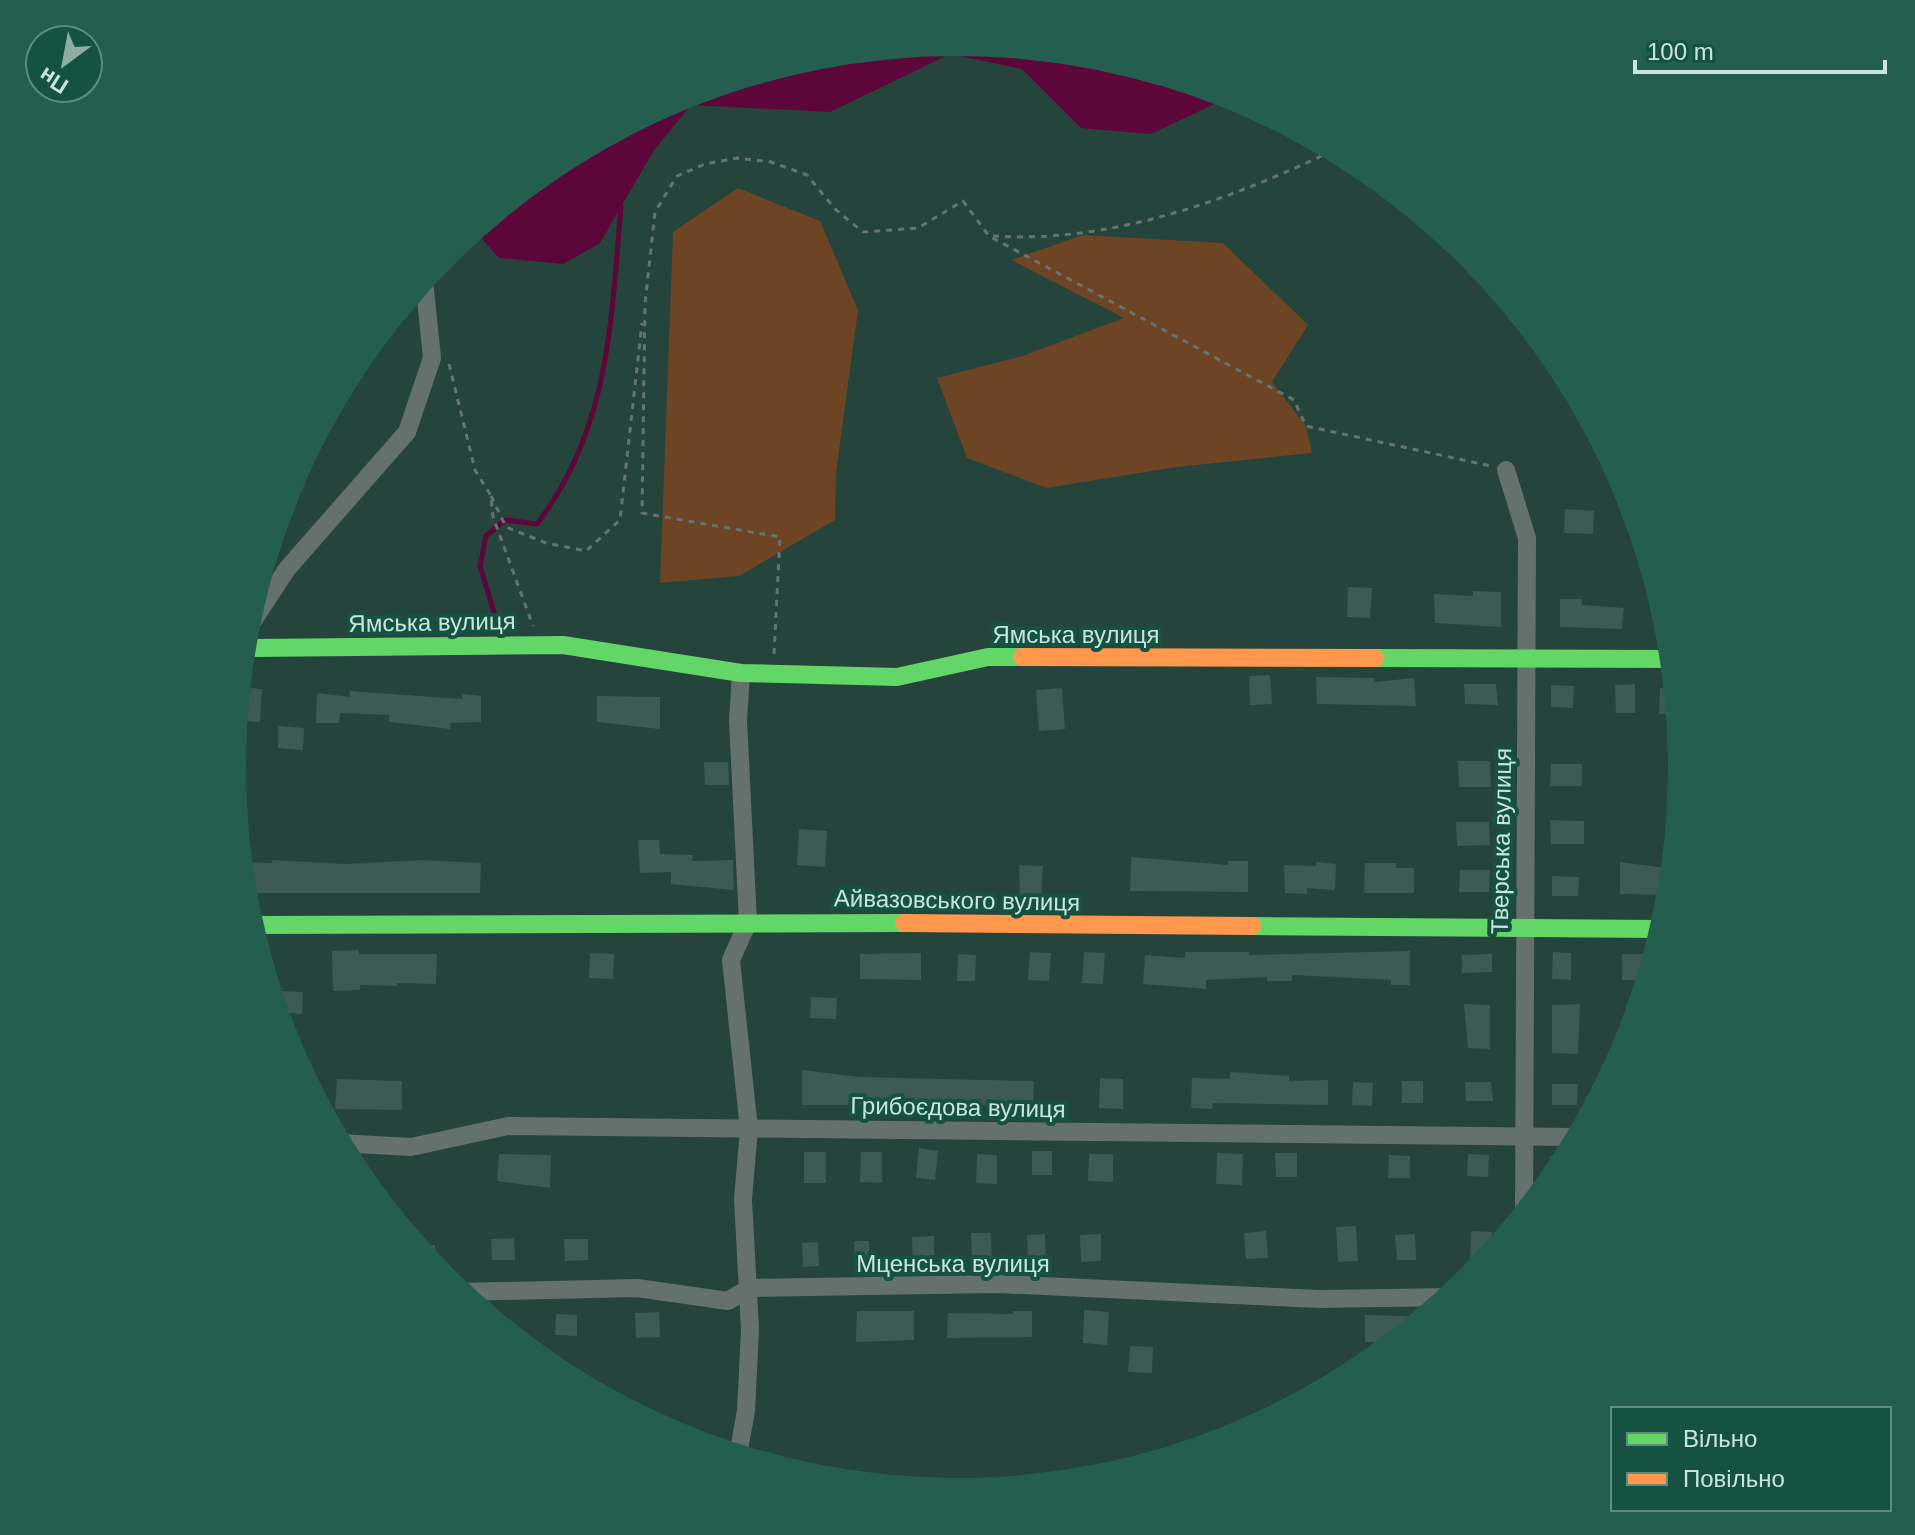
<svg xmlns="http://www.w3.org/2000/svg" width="1915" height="1535" font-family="Helvetica,sans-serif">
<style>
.green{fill:#6d4424}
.water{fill:#5c063a}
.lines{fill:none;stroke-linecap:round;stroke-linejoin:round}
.stream{stroke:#5c063a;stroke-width:5}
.building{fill:#3e5a55}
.path{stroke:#667470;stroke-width:3;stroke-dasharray:6 6;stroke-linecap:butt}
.street{stroke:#65716d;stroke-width:18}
.fast{stroke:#63d668;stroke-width:18}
.slow{stroke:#ff974d;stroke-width:18}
.labels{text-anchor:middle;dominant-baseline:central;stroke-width:8;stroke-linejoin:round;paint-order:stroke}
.street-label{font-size:24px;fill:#c9e5db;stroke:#165242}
</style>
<rect width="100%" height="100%" fill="#24443c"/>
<g class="green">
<path d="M738,188L820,221L858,310L836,473L835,520L739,576L660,583L673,232Z"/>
<path d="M1083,235L1223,243L1308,325L1272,382L1306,426L1312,453L1177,467L1046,488L967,458L937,378L1022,356L1124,318L1011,260Z"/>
</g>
<path class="water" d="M958,42L1099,56L1231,96L1151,134L1081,128L1022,69L950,54L830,112L691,105L654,150L600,243L563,264L499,258L474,230L555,164L680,97L816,56Z"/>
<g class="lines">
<path class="stream" d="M496,619L480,566L486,536L505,520L537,524C610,428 611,321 621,206"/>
</g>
<g class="building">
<path d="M1565,509L1594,511L1593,534L1564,533Z"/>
<path d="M1348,587L1372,588L1370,618L1347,617Z"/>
<path d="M1473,591L1501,592V627L1435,623L1434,594L1473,596Z"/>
<path d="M1560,599H1582V605L1624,608L1622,629L1560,627Z"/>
<path d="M1270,675L1272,704L1250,705L1249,676Z"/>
<path d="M1316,677L1374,678V682L1414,678L1416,706L1317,704Z"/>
<path d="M1464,684H1496L1498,705L1465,704Z"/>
<path d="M1635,684V713H1616L1615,685Z"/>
<path d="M1551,685L1574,686L1573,708L1551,707Z"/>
<path d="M240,687L262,689L260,722L237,720Z"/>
<path d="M1062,688L1065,729L1039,731L1036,690Z"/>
<path d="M1660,688H1675L1678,714H1659Z"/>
<path d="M350,691L462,699V694L481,696V722L451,723L450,729L389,722V715L340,713L339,723H316L317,693L350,697Z"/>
<path d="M597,696L660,697V729L597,722Z"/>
<path d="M278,726L304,728L303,750L278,748Z"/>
<path d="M1458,761H1490L1491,787H1459Z"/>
<path d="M704,762H728L729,785H705Z"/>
<path d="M1551,764H1582V786H1550Z"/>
<path d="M1550,820L1584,821V844H1551Z"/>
<path d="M1456,822H1489L1490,845L1457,846Z"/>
<path d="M799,829L827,831L825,867L797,865Z"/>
<path d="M638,840H659L660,854L693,855L692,861L733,860L734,890L671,884V872L640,873Z"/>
<path d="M1131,857L1228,865V861H1248V892L1130,891Z"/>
<path d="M272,860L345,864L423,860L481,863L480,893H244L241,862L272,863Z"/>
<path d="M1316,862L1336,864L1335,890L1307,888V894L1285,893L1284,865L1316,866Z"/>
<path d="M1620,862L1673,869L1670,895L1620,894Z"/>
<path d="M1365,863H1396V868H1414V893H1364Z"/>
<path d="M1019,865L1043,866L1041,899L1020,898Z"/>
<path d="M1460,870H1490L1489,892H1459Z"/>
<path d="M1552,876L1579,877L1578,896H1552Z"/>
<path d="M359,950V954H437L436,984L397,983V986L360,985V990L333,991L332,951Z"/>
<path d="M1410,951V985H1391V980L1292,975V981H1267V977L1206,980V989L1143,984L1145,955L1185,958V952H1249V955Z"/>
<path d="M1030,952L1051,953L1049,981L1028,980Z"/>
<path d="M1084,952L1105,953L1103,984L1082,983Z"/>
<path d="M1553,952L1571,953V980L1552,979Z"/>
<path d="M590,953L614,954L613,979L589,978Z"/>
<path d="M921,953V980L860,979V954Z"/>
<path d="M958,954L976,955L975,981H957Z"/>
<path d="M1492,954V972L1462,973V955Z"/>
<rect x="1622" y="954" width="26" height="26"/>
<path d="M280,991L303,992L302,1014L280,1012Z"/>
<path d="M811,997L837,998L836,1019L810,1018Z"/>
<path d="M1464,1004L1490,1005V1049L1468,1048Z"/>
<path d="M1580,1004L1578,1054L1552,1053V1005Z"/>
<path d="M802,1070L860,1077L1034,1081L1033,1105H802Z"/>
<path d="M1230,1072L1289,1076V1081L1328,1080V1105L1213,1103L1212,1109L1191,1108L1192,1078L1230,1079Z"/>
<path d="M1100,1078L1123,1079V1109L1099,1108Z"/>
<path d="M337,1079L402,1081V1110L335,1109Z"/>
<rect x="1402" y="1081" width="21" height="22"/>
<path d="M1353,1082L1373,1083L1372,1106L1352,1105Z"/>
<path d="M1465,1082H1491L1493,1101H1466Z"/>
<path d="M1552,1084H1578L1577,1105H1552Z"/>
<path d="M919,1148L938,1151L935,1180L916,1178Z"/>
<rect x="1032" y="1151" width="20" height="24"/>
<rect x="804" y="1152" width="22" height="31"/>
<path d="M861,1152H882V1183L860,1182Z"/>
<path d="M1217,1153L1243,1154L1242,1185L1216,1184Z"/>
<path d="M1275,1153H1297V1177H1276Z"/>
<path d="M499,1154L551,1155L550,1188L497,1181Z"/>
<path d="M977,1154L997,1155V1184L976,1183Z"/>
<path d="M1089,1154H1113V1182L1088,1181Z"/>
<path d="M1468,1154L1489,1155L1488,1177L1467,1176Z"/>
<path d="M1389,1155L1410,1156V1178H1388Z"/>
<path d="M1550,1156H1569L1550,1183Z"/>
<path d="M1356,1226L1358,1261L1338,1262L1336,1227Z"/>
<path d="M1266,1231L1268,1258L1246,1259L1244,1233Z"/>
<path d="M1471,1231L1492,1232L1491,1256L1486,1261H1470Z"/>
<path d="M971,1233H991L992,1265H972Z"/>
<path d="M1045,1234L1046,1261L1028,1262L1027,1235Z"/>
<path d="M1101,1234V1261L1081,1262L1080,1235Z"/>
<path d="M1415,1234L1416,1260H1397L1395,1235Z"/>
<path d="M934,1236V1264L913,1265L912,1237Z"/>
<path d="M514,1238L515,1260H492L491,1239Z"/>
<path d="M564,1239H588V1260L565,1261Z"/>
<path d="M854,1241H869L870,1266L855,1267Z"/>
<path d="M818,1242L819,1266L803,1267L802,1243Z"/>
<path d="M435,1245L436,1271L416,1246Z"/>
<path d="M1084,1310L1109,1312L1107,1345L1083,1343Z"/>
<path d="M857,1311H914V1340L856,1342Z"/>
<path d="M1013,1311H1032V1337L947,1338L948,1313L1013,1314Z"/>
<path d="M659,1312L660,1337L636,1338L635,1313Z"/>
<path d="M556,1314L577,1315V1336L555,1335Z"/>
<path d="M1365,1315L1402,1316L1425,1318L1395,1342H1365Z"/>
<path d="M1130,1346L1153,1347L1152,1373L1128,1372Z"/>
</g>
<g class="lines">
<g class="path">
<path d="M993,236C1109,244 1230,200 1334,150"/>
<path d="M449,364L475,470L491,496L493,517L533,626"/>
<path d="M491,496L506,527L546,543L586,551L620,520L642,323"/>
<path d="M774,654L780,537L642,513L645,304L655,212L677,176L705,164L737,158L771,162L807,175L835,209L863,232L918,228L963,201L989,236L1294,400L1306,426L1491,466"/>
</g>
<g class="street">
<path d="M1506,470L1527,538L1524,1215"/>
<path d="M245,633L287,569L407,432L432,358L424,280"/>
<path d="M340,1143L411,1147L508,1126L1579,1137"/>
<path d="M459,1292L637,1288L728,1301L749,1288L998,1284L1319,1299L1450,1297"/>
<path d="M738,1455L746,1411L750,1330L743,1199L749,1129L731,960L748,922L738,721L741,673"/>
</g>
<g class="fast">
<path d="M244,648L563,645L741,673L897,677L988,657H1022"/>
<path d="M1375,658L1672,659"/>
<path d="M251,925L904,923"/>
<path d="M1252,926L1663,929"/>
</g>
<g class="slow">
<path d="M1022,657L1375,658"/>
<path d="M904,923L1252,926"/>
</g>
</g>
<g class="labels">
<g class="street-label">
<text transform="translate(432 622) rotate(-1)">Ямська вулиця</text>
<text x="1076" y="634">Ямська вулиця</text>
<text transform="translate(1501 841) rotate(-89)">Тверська вулиця</text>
<text transform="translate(957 900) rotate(1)">Айвазовського вулиця</text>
<text transform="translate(958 1107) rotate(1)">Грибоєдова вулиця</text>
<text x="953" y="1263">Мценська вулиця</text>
</g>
</g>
<path d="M0 0H1915V1535H0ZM246 767a711 711 0 1 1 1422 0a711 711 0 1 1-1422 0Z" fill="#245e4e" fill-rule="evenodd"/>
<rect x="1611" y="1407" width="280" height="104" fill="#165242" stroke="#5e8d7f" stroke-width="2"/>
<rect x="1627" y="1433" width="40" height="12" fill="#63d668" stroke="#5e8d7f" stroke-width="2"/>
<text x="1683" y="1447" font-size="24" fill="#c9e5db">Вільно</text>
<rect x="1627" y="1473" width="40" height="12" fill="#ff974d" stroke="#5e8d7f" stroke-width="2"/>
<text x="1683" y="1487" font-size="24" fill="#c9e5db">Повільно</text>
<g transform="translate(64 64) rotate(212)"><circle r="38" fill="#165242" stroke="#5e8d7f" stroke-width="2"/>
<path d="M0-6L14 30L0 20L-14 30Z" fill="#8fada3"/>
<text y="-12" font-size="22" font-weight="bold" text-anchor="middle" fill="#c9e5db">Пн</text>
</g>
<path d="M1635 60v12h250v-12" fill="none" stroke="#c9e5db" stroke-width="4"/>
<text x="1647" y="60" font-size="24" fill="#c9e5db" stroke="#165242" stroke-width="6" paint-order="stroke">100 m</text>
</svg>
